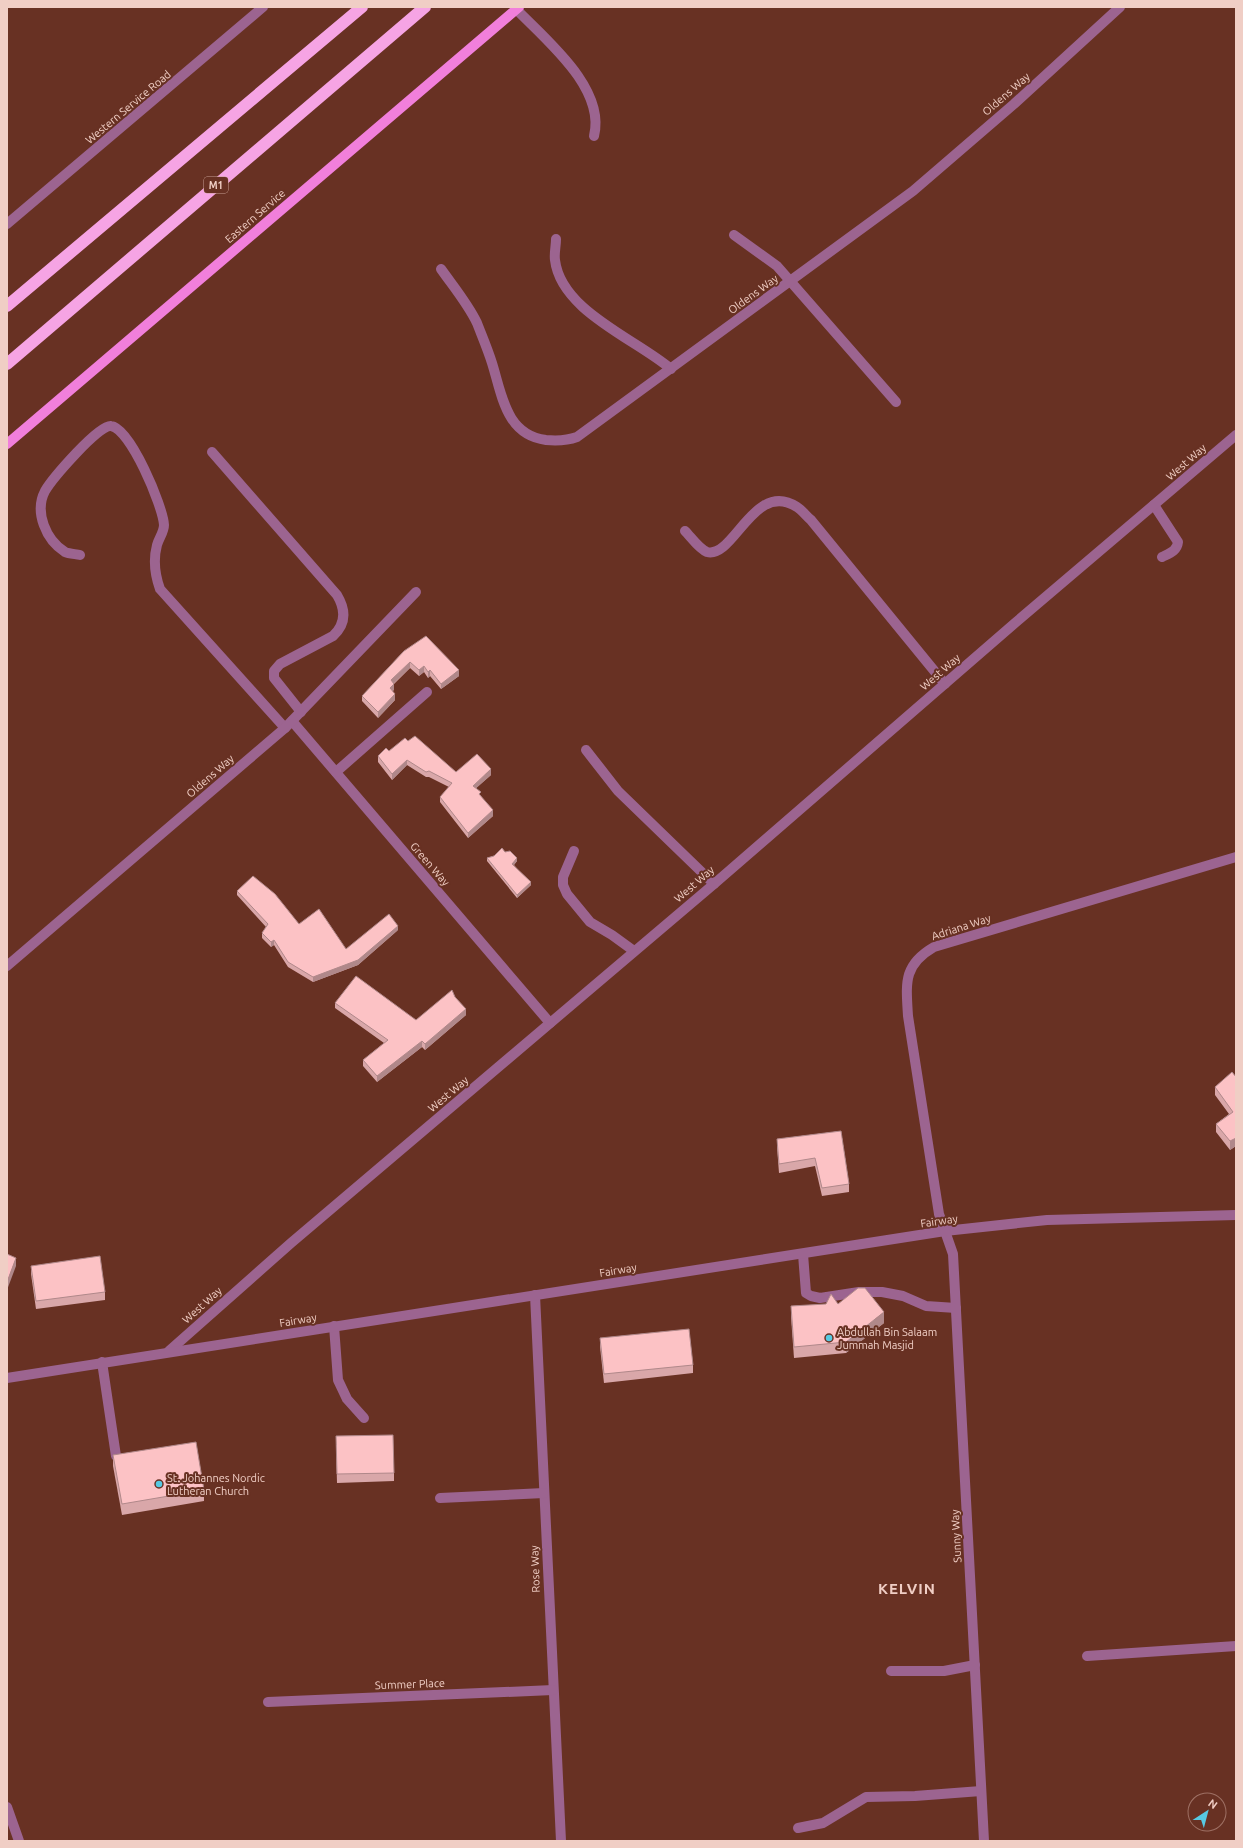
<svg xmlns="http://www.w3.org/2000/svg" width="1243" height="1848" font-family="Ubuntu,sans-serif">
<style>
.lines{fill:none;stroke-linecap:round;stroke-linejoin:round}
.minor{stroke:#9c6490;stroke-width:10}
.major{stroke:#f17fdb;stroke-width:10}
.highway{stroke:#f6a4e4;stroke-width:12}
.wall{fill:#d9a7a9}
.shaded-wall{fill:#b0888a}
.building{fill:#fcc2c5;stroke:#b0888a}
.poi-dot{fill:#57c9e2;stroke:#683123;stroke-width:1.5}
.labels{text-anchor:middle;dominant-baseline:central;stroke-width:4;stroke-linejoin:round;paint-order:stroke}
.shield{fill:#683123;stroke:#c79f94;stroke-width:1}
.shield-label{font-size:10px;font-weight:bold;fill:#f0cec5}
.street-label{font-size:11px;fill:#f0cec5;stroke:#683123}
.poi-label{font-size:11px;fill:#f0cec5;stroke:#683123;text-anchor:start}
.district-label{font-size:15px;font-weight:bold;letter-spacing:1px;fill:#f0cec5;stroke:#683123}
</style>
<rect width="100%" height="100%" fill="#683123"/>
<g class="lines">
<g class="minor">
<path d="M516,9C546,40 606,88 594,136"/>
<path d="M7,224L263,7"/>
<path d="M734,235L777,266L896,402"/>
<path d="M556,239C556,246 554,254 555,260C561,311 636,339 671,369"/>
<path d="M441,269C453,286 468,304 477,323C482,336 488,350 492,363C502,395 506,435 546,440C557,441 566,441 577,437L913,191L1014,104L1120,7"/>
<path d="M212,452L337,595C346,610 346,624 333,636L280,664L274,671V678L301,712"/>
<path d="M1154,505L1178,542C1177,551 1170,553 1162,557"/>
<path d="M685,531C691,537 699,549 707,552C734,559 754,479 797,507C802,510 806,516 811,520L945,684"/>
<path d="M80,555C76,554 69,554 65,552C46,540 34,512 45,491C52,479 99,424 111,426C130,428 163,506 164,525C164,532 159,538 157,545C153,560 155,575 160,589L285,728"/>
<path d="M292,721L550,1023"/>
<path d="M586,750L618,791L714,884"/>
<path d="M336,772L427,692"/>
<path d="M574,851L563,877V885L567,894L590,922L612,935L634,951"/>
<path d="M7,966L285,728L416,592"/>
<path d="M803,1254L806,1293L811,1296L820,1298L859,1292H882L903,1296L926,1306L956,1308"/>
<path d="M535,1295L561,1841"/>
<path d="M334,1326L338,1380L347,1399L364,1418"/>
<path d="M169,1351L291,1243L714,884L1015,623L1236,435"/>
<path d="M102,1362L116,1456"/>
<path d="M7,1378L945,1231L1047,1220L1236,1215"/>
<path d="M440,1498L544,1493"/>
<path d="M1087,1656L1236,1646"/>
<path d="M891,1671H944L975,1665"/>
<path d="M268,1702L553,1690"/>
<path d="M7,1807L19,1841"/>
<path d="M798,1828L823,1823L866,1797L915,1796L981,1791"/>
<path d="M984,1841L953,1254L939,1214L908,1016C906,983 903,965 934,947L1236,857"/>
</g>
<path class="major" d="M7,444L519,7"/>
<g class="highway">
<path d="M7,306L362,7"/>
<path d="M7,364L425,7"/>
</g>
</g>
<g class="wall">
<path d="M404,651L459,676L441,689L430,676L428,678L424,672L419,676L410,668L394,684V690L392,691L395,700L378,718L362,701V696Z"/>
<path d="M408,741L456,772L491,775L476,788L493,816L468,838L440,802V797L449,787L429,777H426L407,765L392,780L378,762V756Z"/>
<path d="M505,852L517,861L514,865L531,885L517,898L487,861V858Z"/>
<path d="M237,891L299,924L346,949L398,930L358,965L313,982L288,967L274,945L271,947L262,938V933L266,927L237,895Z"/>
<path d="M455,997L466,1015L425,1050L422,1047L377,1082L363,1066V1060L384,1043L335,1008V1003L416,1020Z"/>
<path d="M1236,1077V1146L1230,1150L1216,1132V1124L1229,1114L1215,1095V1087Z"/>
<path d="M841,1131L849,1184V1192L822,1196L815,1166L779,1173L777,1147V1139Z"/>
<path d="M31,1266L105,1292V1300L36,1309L31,1274Z"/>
<path d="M838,1304L884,1323L846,1353L794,1358L791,1317V1306Z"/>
<path d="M600,1338L693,1365V1373L604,1383L600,1347Z"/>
<path d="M336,1445L394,1473V1481L337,1483Z"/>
<path d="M113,1455L204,1490V1501L122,1515L113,1466Z"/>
</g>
<g class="shaded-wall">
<path d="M410,662V668L391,686V680Z"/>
<path d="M424,666V672L419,676V670Z"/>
<path d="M430,670V676L428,678V672Z"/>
<path d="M459,670V676L441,689V684Z"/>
<path d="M394,684V690L390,693V688Z"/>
<path d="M395,694V700L378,718V712Z"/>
<path d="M407,760V765L392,780V774Z"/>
<path d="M491,769V775L473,791V786Z"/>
<path d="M493,810V816L468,838V833Z"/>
<path d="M517,858V861L512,867V864Z"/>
<path d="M531,882V885L517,898V895Z"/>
<path d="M398,926V930L358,965L313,982V977Z"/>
<path d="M274,940V945L271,947V942Z"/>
<path d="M466,1009V1015L425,1050V1044Z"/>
<path d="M422,1041V1047L377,1082V1076Z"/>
<path d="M1236,1138V1146L1230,1150V1141Z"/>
<path d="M16,1258V1266L7,1290V1282Z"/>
<path d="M884,1312V1323L846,1353V1342Z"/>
</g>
<g class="building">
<path d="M426,636L459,670L441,684L430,670L428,672L424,666L419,670L410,662L391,680L394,684L390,688L395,694L378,712L362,696L404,651Z"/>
<path d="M415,736L456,772L477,754L491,769L473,786L481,792L479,794L493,810L468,833L440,797L452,783L429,771L426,772L407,760L392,774L378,756L386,748L389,751L405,738L408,741Z"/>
<path d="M502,848L505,852L510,851L517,858L512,864L531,882L517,895L487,858L494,856Z"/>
<path d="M253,876L275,894L299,924L319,909L346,949L389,914L398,926L358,960L313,977L288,962L274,940L271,942L262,933L268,924L237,891Z"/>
<path d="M356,976L416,1020L452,990L455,997L466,1009L425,1044L422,1041L377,1076L363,1060L388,1040L335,1003Z"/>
<path d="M1232,1072L1236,1077V1138L1230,1141L1216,1124L1233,1112L1215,1087Z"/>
<path d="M841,1131L849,1184L822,1188L815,1158L779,1164L777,1139Z"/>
<path d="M7,1254L16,1258L7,1282Z"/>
<path d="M100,1256L105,1292L36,1301L31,1266Z"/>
<path d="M858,1288H865L884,1312L846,1342L794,1347L791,1306L826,1304L831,1294L838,1304Z"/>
<path d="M689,1329L693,1365L604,1374L600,1338Z"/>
<path d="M393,1435L394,1473L337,1474L336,1436Z"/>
<path d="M196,1442L204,1490L122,1504L113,1455Z"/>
</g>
<g class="poi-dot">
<circle cx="829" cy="1338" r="4"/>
<circle cx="159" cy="1484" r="4"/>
</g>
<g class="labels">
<rect class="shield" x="204" y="177" width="24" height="16" rx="3"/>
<g class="shield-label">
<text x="216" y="185">M1</text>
</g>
<g class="street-label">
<text transform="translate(1006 94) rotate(-41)">Oldens Way</text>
<text transform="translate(128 107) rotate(-40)">Western Service Road</text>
<text transform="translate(255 216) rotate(-41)">Eastern Service</text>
<text transform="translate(753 294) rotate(-36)">Oldens Way</text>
<text transform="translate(1186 462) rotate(-41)">West Way</text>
<text transform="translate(940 672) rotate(-41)">West Way</text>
<text transform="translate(210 776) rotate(-41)">Oldens Way</text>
<text transform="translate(430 864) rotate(49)">Green Way</text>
<text transform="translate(694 884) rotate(-41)">West Way</text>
<text transform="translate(961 927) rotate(-18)">Adriana Way</text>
<text transform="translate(448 1094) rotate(-40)">West Way</text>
<text transform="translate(939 1221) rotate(-8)">Fairway</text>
<text transform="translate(618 1270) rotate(-9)">Fairway</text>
<text transform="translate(202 1305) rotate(-42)">West Way</text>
<text transform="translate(298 1320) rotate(-9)">Fairway</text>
<text transform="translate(956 1536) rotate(-93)">Sunny Way</text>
<text transform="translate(535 1569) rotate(-92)">Rose Way</text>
<text transform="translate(410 1684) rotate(-2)">Summer Place</text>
</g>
<g class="poi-label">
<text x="837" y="1332">Abdullah Bin Salaam<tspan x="837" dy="13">Jummah Masjid</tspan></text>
<text x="167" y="1478">St. Johannes Nordic<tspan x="167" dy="13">Lutheran Church</tspan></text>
</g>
<g class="district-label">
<text x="907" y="1588">KELVIN</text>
</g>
</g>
<rect width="1243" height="1848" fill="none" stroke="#f0cec5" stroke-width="16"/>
<g transform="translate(1207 1812) rotate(36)"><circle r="19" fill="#683123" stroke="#9e7064"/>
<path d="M0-3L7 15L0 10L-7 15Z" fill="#57c9e2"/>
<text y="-6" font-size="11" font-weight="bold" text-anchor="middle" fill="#f0cec5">N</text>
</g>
</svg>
